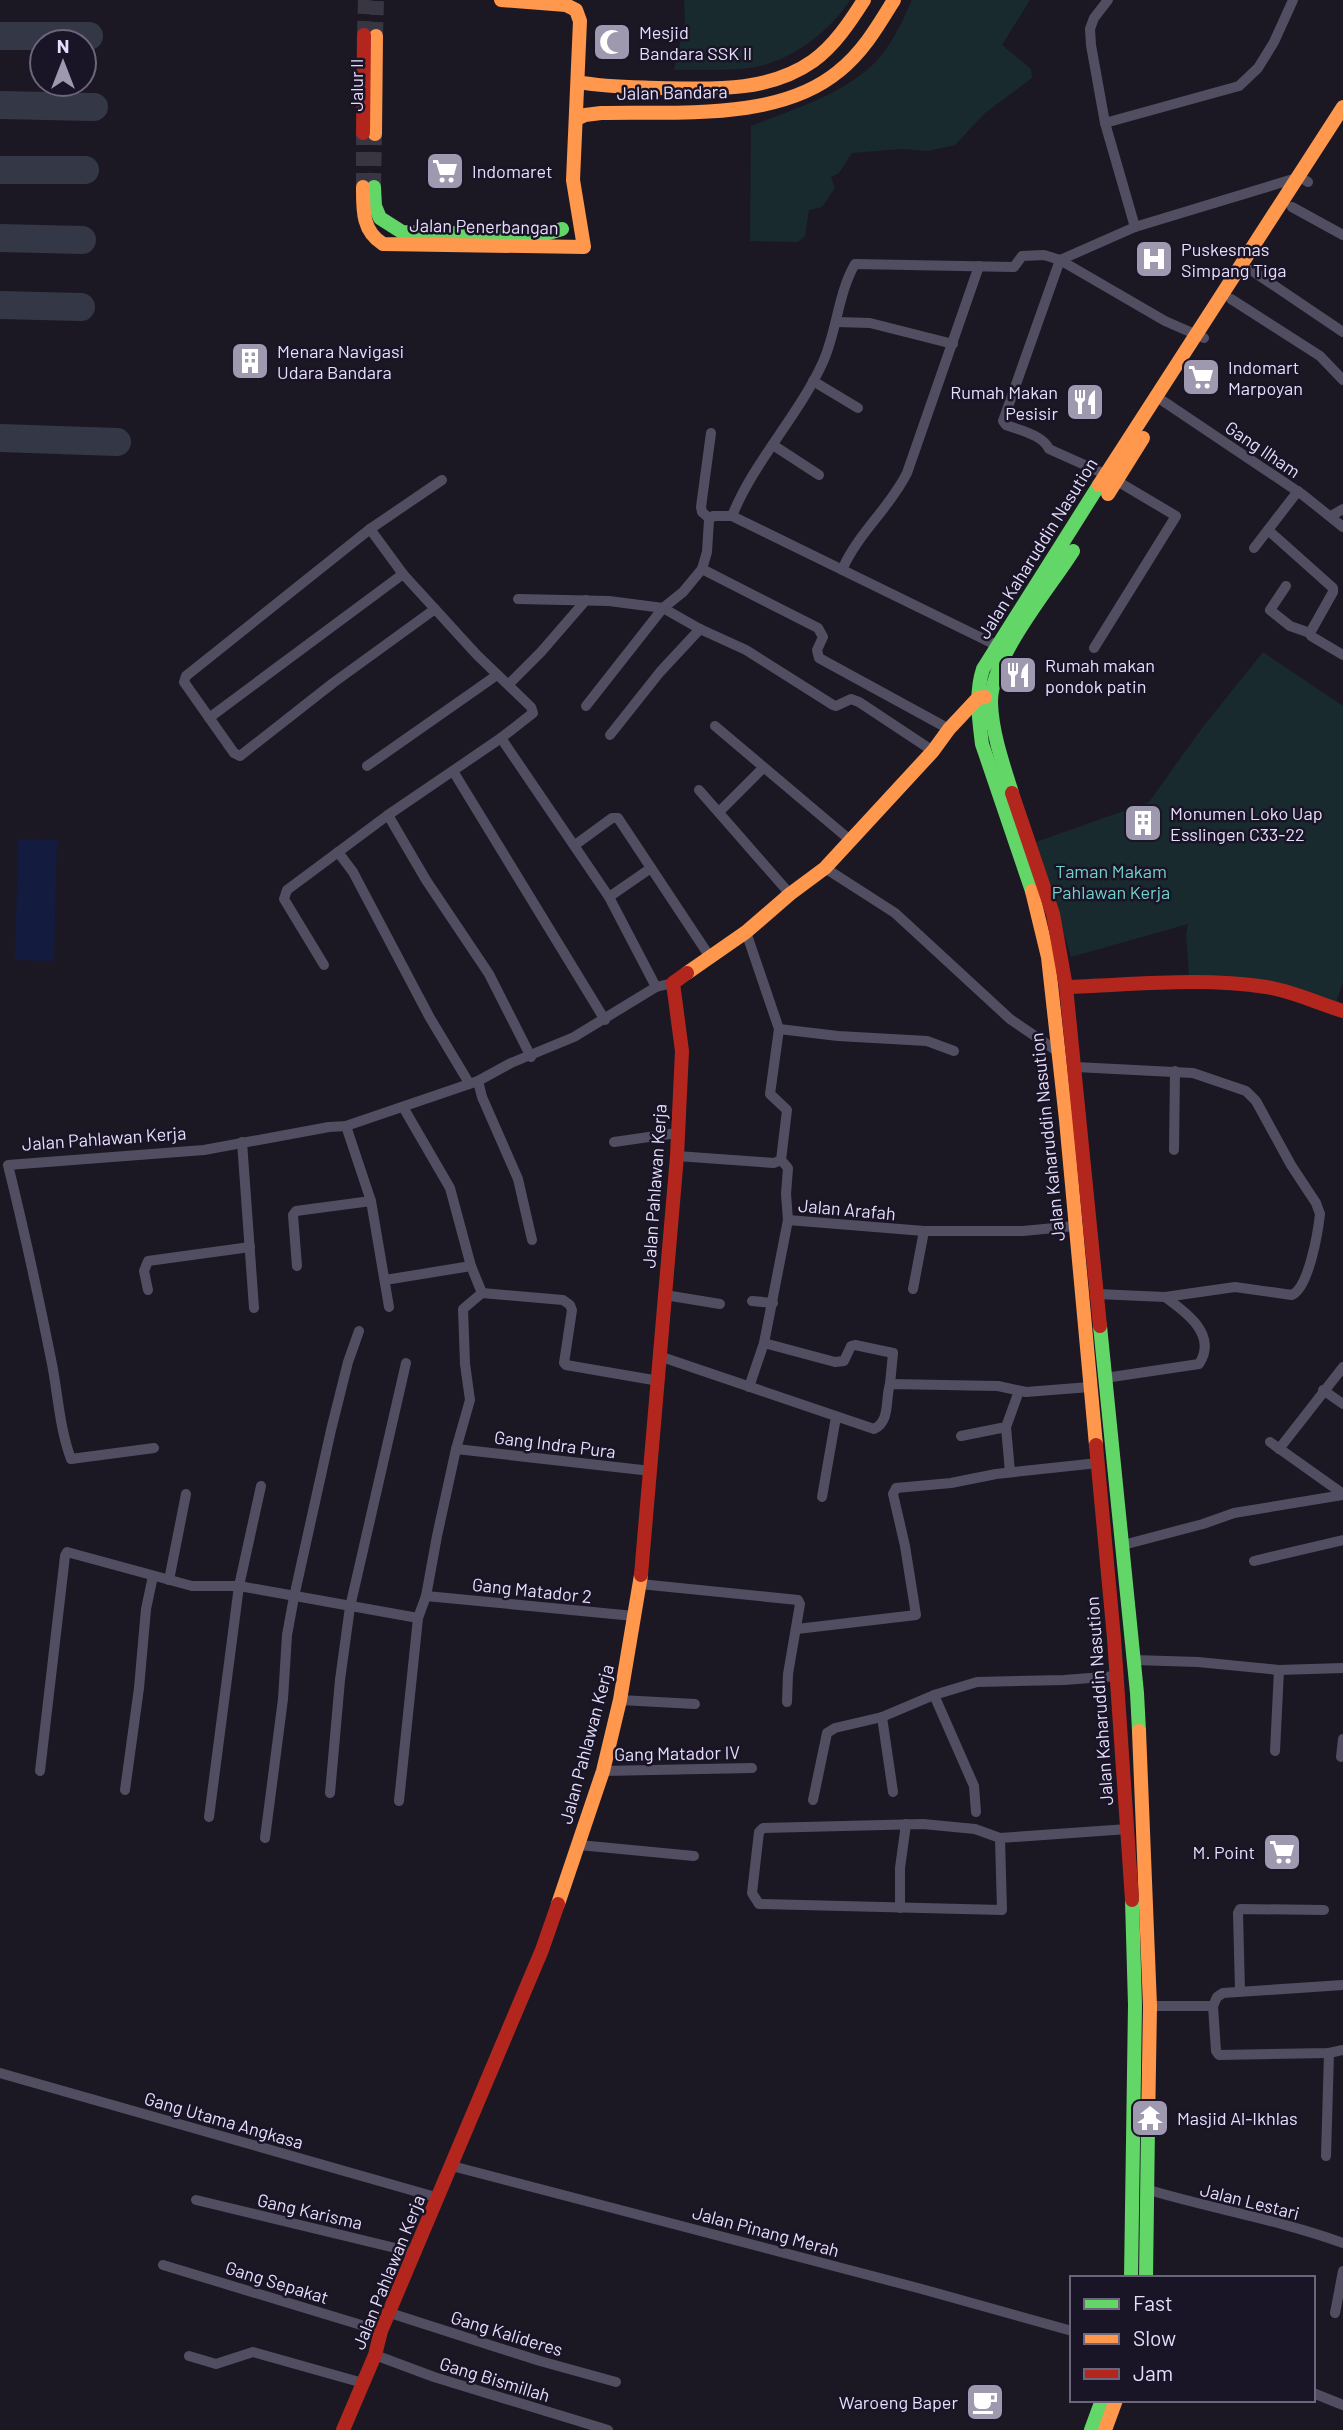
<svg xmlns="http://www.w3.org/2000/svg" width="1343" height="2430" font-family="Barlow,sans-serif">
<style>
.green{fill:#182a2e}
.water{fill:#131b3f}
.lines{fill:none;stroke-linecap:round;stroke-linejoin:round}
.taxiway{stroke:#343846;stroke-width:28}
.secondary-tunnel{stroke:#393643;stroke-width:14;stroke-dasharray:14 7;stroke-linecap:butt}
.street{stroke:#524e62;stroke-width:10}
.fast{stroke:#63d668;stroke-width:14}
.slow{stroke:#ff974d;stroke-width:14}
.jam{stroke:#b3261e;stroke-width:14}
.labels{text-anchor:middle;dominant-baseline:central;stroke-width:5;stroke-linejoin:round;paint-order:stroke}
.poi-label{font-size:18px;fill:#e6defb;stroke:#1a1427;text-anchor:start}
.street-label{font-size:18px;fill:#e6defb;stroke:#1a1427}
.park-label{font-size:18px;fill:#72d2ca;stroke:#1a1427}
</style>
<rect width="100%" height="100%" fill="#1b1823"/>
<g class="green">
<path d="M684,0H850C830,32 788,63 750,68C726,71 699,69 674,70L685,20Z"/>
<path d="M912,0H1030L1002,45L1031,69L1032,78L985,113L955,145L929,151L901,149L852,153L839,173L831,177L835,188L822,207L809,210L805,236L798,242L750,241L751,126C796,108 847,94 880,57C894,40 903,20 912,0Z"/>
<path d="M1263,652L1343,706V982L1336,1002L1189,977L1186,934L1188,924L1071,957L1036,842L1149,802L1202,728Z"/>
</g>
<path class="water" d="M18,839L57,840L54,961L15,960Z"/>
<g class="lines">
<g class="taxiway">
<path d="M0,36H89"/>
<path d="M0,105L94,107"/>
<path d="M0,170H85"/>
<path d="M0,238L82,240"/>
<path d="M0,305L81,307"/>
<path d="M0,438L117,442"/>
</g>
<g class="secondary-tunnel">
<path d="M364,35L365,0"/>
<path d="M376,36L377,0"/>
<path d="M363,187V133"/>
<path d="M374,187L375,134"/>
</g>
<g class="street">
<path d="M1108,0L1094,18L1090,29L1091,45L1105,123L1135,227"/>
<path d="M1105,123L1239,86L1258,68L1274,42L1293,0"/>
<path d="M1292,207L1343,235"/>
<path d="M1251,270L1343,332"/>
<path d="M1231,299L1320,356L1343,380"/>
<path d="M837,322L870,323L953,344"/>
<path d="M813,381L858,408"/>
<path d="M1163,401L1303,495L1343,527"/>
<path d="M773,445L819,475"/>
<path d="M1107,475L1049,449C1043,435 1019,430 1006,425L1003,421L1060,260L1135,227L1300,177L1308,182"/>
<path d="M732,516C754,461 798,417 823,362C837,331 838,293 855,264L1014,267L1022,256L1044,255L1060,260L1165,321L1204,338"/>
<path d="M1331,516L1343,509"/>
<path d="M710,519L702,512L701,507L711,433"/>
<path d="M1268,530L1333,588V592L1310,633L1311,636L1343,655"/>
<path d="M1254,548L1298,491"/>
<path d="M702,569L818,628L823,637L817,650L819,658L949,729"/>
<path d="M842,570C858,533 889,509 907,473L979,266"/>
<path d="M1286,586L1270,610L1290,626L1310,633"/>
<path d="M518,599L609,601L663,608L700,629L746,650L833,705L836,706L851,699L859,702L933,751"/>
<path d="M435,609L333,683L240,756L234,753L184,682L186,676L370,529L442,480"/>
<path d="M1094,648L1176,516L1117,481"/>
<path d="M509,684L541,652L586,600"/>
<path d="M586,706L663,608L683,592L702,569L707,552L709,520L713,516H732L998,646"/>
<path d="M209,718L403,574"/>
<path d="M715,726L850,840"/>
<path d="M610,735L660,672L700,629"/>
<path d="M501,738L609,897L656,987"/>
<path d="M367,766L497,675"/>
<path d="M453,771L605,1020"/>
<path d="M699,790L790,894"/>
<path d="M719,812L763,768"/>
<path d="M388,815L426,880L489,974L531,1057"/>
<path d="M575,845L612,818H618L710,957"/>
<path d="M338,852L353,872L430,1018L469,1083"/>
<path d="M825,868L895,913L1010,1019L1057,1051"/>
<path d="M609,897L651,868"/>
<path d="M746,932L779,1029L838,1036L927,1041L954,1051"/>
<path d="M324,965L284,899L287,890L388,815L501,738L533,713L531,707L477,655L403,574L370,529"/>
<path d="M1076,1067L1193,1073L1246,1091L1256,1101L1291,1165L1316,1203L1320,1214C1318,1232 1309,1287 1292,1295L1235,1287L1165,1297L1097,1294"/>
<path d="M478,1081L482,1097L518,1179L532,1240"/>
<path d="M403,1107L450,1188L471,1266L482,1293"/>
<path d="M346,1126L371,1201L389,1307"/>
<path d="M242,1142L254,1308"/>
<path d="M614,1142L677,1133"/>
<path d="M1174,1150L1175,1071"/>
<path d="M677,1156L774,1163L781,1160L787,1110L770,1094L779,1029"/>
<path d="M788,1220L924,1231H1023L1075,1226"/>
<path d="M297,1266L293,1215L296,1211L371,1201"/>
<path d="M385,1280L471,1266"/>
<path d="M913,1289L924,1231"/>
<path d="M148,1290L144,1271L148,1261L250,1247"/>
<path d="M665,1295L720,1304"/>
<path d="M752,1301L773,1303"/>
<path d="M764,1343L835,1362L844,1361L851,1346L855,1345L893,1353L890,1384"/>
<path d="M659,1356L874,1429C891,1421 885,1398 890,1384L998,1386L1026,1392L1090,1387"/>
<path d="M1105,1378L1199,1364C1218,1335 1186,1312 1165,1297"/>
<path d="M749,1387L764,1343L788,1220L786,1194L788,1168L781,1160"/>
<path d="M1323,1390L1343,1404"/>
<path d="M1006,1427L1010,1472"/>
<path d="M961,1436L1006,1427L1019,1391"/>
<path d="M1270,1442L1343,1494"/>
<path d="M154,1448L71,1459C59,1427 58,1392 51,1359C38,1294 24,1230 8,1165L204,1150L329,1127L346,1126L478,1081L511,1063L574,1037L656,987L673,983"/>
<path d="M456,1449L651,1471"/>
<path d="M1279,1449L1343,1367"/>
<path d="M822,1497L836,1417"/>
<path d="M1123,1545L1203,1524L1234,1513L1343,1495"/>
<path d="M1254,1561L1343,1540"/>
<path d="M169,1580L186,1494"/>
<path d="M640,1584L798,1600L800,1604L788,1674L787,1702"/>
<path d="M426,1596L634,1616"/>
<path d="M797,1629L916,1615L905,1546L893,1494L896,1488L951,1483L996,1474L1098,1463"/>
<path d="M1134,1660L1198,1662L1279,1670L1343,1668"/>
<path d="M934,1695L974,1786L976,1812"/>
<path d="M620,1700L695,1704"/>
<path d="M882,1717L893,1792"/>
<path d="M1275,1751L1279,1670"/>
<path d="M1341,1757L1343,1739"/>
<path d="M40,1771L65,1556L67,1552L192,1586H239L418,1618"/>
<path d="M603,1771L752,1768"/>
<path d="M125,1790L139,1688L146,1609L153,1576"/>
<path d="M330,1793L340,1680L350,1607L406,1363"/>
<path d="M813,1800L827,1733L835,1728L882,1717L934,1695L977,1682L1064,1680L1117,1676"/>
<path d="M399,1801L418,1618L426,1596L437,1536L456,1449L470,1400L465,1364L463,1309L482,1293L563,1300L570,1305L572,1310L564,1363L566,1365L659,1381"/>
<path d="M209,1817L239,1586L261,1486"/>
<path d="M265,1838L283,1699L287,1635L294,1597L331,1430L348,1362L359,1331"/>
<path d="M1000,1838L1002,1910L759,1904L752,1893L759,1832L763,1828L923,1824L975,1829L1000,1838L1128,1829"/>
<path d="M579,1845L694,1856"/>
<path d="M900,1908V1868L906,1824"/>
<path d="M1240,1991L1238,1913L1240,1909L1324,1910"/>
<path d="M1150,2006H1213L1217,1997L1223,1993L1343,1985"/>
<path d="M1213,2006L1216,2051L1219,2055L1329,2053L1343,2050"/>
<path d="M0,2073L439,2198"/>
<path d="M1326,2156L1329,2053"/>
<path d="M452,2166L918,2288L1072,2331"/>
<path d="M1149,2190C1213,2209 1280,2220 1343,2243"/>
<path d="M196,2200L416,2253"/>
<path d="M163,2265L381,2331"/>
<path d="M390,2313L540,2361L616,2382"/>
<path d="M1335,2313L1343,2271"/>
<path d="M375,2355L434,2377L608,2430"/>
<path d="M189,2356L216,2364L253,2352L363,2383"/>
<path d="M1313,2393L1343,2405"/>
</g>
<g class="fast">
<path d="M374,187L375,206L380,218L402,232L542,235L562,229"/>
<path d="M1012,793C1003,764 992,733 991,703C990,658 1049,589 1073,551"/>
<path d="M1032,891L982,744C979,720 975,693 983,669L1099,485"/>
<path d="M1100,1326L1137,1693L1139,1731"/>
<path d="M1131,2278L1135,2005L1132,1900"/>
<path d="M1146,2278L1148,2126"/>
<path d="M1091,2430L1102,2400"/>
</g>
<g class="slow">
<path d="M578,82C604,87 631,87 658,88C710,89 768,93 813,61C834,46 850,22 864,0"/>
<path d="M576,119L585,115L601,113C675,111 778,122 839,71C863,52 878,26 894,0"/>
<path d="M375,134L376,36"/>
<path d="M363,187C363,210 362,231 383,244L584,247L573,180L580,21L576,10L566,5L501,0"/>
<path d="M1099,485L1343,107"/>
<path d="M1108,494L1143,438"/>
<path d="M1032,891L1048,957L1066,1120L1096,1445"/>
<path d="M687,973L746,932L790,894L825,868L933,751L949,729L978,698L985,697"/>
<path d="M1139,1731L1150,2006L1148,2126"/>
<path d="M558,1904L603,1771L620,1700L641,1575"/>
<path d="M1105,2430L1116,2400"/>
</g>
<g class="jam">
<path d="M363,133L364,35"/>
<path d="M1012,793L1053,914L1066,987L1100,1326"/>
<path d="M1066,987C1132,985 1200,977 1266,987C1292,991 1317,1003 1343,1011"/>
<path d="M1096,1445L1114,1638L1132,1900"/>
<path d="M641,1575L677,1156L682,1051L673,983L687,973"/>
<path d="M343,2430L375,2355L381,2331L542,1950L558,1904"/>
</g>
</g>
<defs>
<symbol id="mosque-square" viewBox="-11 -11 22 22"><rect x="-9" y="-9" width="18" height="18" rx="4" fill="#9f99af" stroke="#1a1427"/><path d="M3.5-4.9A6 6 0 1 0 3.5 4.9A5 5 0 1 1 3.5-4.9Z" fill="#fff"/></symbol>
<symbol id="supermarket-square" viewBox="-11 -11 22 22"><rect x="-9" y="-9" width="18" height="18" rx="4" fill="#9f99af" stroke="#1a1427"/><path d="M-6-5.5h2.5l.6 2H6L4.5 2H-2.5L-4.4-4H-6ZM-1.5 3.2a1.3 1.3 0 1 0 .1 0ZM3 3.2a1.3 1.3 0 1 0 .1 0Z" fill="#fff"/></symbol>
<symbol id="hospital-square" viewBox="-11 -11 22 22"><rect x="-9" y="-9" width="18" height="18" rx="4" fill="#9f99af" stroke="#1a1427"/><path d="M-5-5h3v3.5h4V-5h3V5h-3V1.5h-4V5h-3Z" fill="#fff"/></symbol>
<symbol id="building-square" viewBox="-11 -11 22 22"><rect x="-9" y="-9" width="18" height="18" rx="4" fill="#9f99af" stroke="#1a1427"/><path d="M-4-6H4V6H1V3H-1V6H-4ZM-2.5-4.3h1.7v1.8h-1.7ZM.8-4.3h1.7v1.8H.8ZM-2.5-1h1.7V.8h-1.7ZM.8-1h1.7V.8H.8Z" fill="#fff"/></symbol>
<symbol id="restaurant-square" viewBox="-11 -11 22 22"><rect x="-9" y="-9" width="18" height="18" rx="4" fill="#9f99af" stroke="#1a1427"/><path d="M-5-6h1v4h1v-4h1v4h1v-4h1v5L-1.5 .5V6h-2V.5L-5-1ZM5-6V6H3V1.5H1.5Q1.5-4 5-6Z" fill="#fff"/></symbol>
<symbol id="temple-square" viewBox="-11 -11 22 22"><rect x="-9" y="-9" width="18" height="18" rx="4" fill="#9f99af" stroke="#1a1427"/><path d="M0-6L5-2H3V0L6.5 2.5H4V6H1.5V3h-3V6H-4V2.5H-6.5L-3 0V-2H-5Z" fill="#fff"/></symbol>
<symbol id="cafe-square" viewBox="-11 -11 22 22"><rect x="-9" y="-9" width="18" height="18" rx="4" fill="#9f99af" stroke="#1a1427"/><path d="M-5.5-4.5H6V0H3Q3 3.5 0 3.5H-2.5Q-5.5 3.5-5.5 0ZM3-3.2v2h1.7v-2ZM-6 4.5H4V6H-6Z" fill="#fff"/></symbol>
</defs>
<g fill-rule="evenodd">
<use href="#mosque-square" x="590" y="20" width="44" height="44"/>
<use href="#supermarket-square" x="423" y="149" width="44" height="44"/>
<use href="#hospital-square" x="1132" y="237" width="44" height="44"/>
<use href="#building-square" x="228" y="339" width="44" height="44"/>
<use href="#supermarket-square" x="1179" y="355" width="44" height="44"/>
<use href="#restaurant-square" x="1063" y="380" width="44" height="44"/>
<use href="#restaurant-square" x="996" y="653" width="44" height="44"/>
<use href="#building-square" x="1121" y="801" width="44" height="44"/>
<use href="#supermarket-square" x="1260" y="1830" width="44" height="44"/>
<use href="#temple-square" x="1128" y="2096" width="44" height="44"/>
<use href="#cafe-square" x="963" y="2380" width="44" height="44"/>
</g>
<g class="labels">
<g class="poi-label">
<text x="639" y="32">Mesjid<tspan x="639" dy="21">Bandara SSK II</tspan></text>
<text x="472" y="171">Indomaret</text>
<text x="1181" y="249">Puskesmas<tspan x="1181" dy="21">Simpang Tiga</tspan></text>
<text x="277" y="351">Menara Navigasi<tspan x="277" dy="21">Udara Bandara</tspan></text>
<text x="1228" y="367">Indomart<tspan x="1228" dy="21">Marpoyan</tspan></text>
<text x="1058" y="392" text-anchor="end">Rumah Makan<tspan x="1058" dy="21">Pesisir</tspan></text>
<text x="1045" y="665">Rumah makan<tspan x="1045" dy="21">pondok patin</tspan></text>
<text x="1170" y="813">Monumen Loko Uap<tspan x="1170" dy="21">Esslingen C33-22</tspan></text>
<text x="1255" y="1852" text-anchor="end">M. Point</text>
<text x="1177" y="2118">Masjid Al-Ikhlas</text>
<text x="958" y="2402" text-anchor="end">Waroeng Baper</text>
</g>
<g class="street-label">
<text transform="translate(356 85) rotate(-90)">Jalur II</text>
<text transform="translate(672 92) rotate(-1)">Jalan Bandara</text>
<text transform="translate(484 226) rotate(1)">Jalan Penerbangan</text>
<text transform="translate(1263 449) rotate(34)">Gang Ilham</text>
<text transform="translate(1037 548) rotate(-58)">Jalan Kaharuddin Nasution</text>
<text transform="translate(1047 1137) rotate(-96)">Jalan Kaharuddin Nasution</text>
<text transform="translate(104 1138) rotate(-4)">Jalan Pahlawan Kerja</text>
<text transform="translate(654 1186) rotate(-86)">Jalan Pahlawan Kerja</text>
<text transform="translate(847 1209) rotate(5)">Jalan Arafah</text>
<text transform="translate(555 1444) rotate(7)">Gang Indra Pura</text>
<text transform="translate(532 1590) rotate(6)">Gang Matador 2</text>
<text transform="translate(1099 1701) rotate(-94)">Jalan Kaharuddin Nasution</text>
<text transform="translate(586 1744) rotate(-75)">Jalan Pahlawan Kerja</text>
<text transform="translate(677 1753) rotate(-1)">Gang Matador IV</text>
<text transform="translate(224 2120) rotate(16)">Gang Utama Angkasa</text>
<text transform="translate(1250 2201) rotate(14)">Jalan Lestari</text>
<text transform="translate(310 2211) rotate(13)">Gang Karisma</text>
<text transform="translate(766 2231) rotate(15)">Jalan Pinang Merah</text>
<text transform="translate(388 2272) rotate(-68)">Jalan Pahlawan Kerja</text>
<text transform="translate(277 2282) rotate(17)">Gang Sepakat</text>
<text transform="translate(507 2333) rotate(17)">Gang Kalideres</text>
<text transform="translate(495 2379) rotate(17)">Gang Bismillah</text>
</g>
<g class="park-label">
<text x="1111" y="871">Taman Makam<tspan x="1111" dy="21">Pahlawan Kerja</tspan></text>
</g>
</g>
<rect x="1070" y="2276" width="245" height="126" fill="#1a1427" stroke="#6c657c" stroke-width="2"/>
<rect x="1084" y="2299" width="35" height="10" fill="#63d668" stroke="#6c657c" stroke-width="2"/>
<text x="1133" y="2311" font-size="21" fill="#e6defb">Fast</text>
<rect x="1084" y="2334" width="35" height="10" fill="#ff974d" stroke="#6c657c" stroke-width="2"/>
<text x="1133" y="2346" font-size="21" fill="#e6defb">Slow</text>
<rect x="1084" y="2369" width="35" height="10" fill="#b3261e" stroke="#6c657c" stroke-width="2"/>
<text x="1133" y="2381" font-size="21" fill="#e6defb">Jam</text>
<g transform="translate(63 63)"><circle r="33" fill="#1a1427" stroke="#6c657c" stroke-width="2"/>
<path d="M0-5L12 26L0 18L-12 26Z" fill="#9f99af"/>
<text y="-10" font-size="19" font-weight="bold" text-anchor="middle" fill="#e6defb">N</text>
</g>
</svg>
